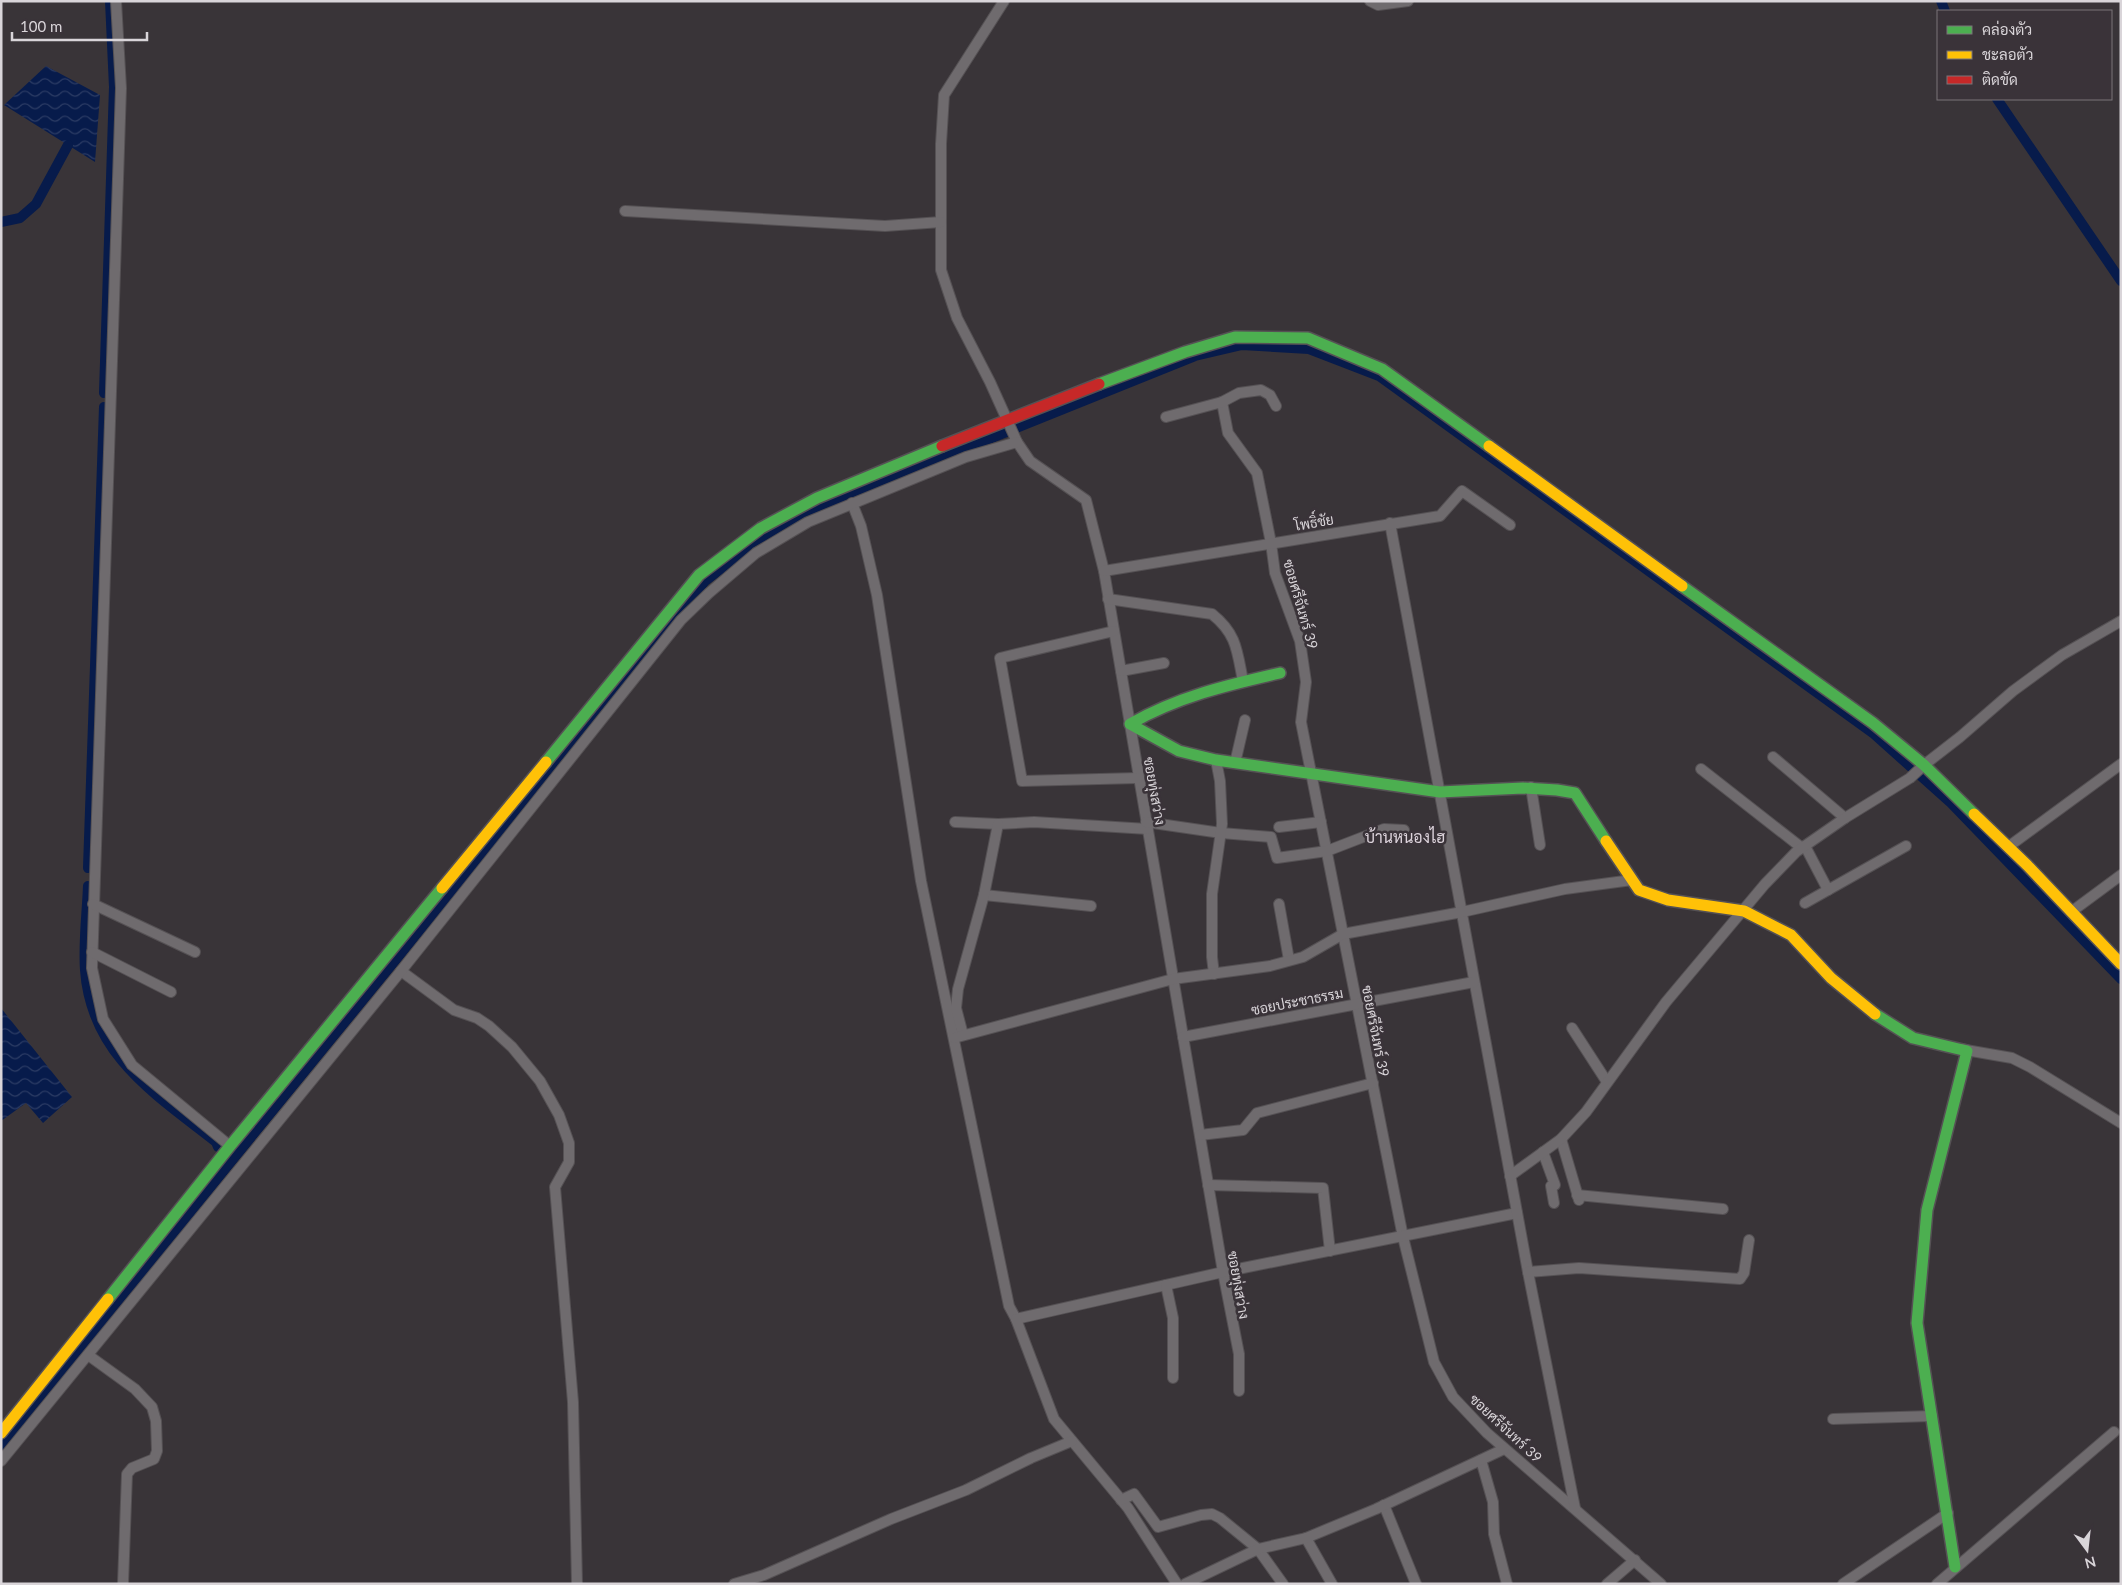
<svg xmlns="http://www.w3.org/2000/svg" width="2122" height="1585" font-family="Lato,Sarabun,sans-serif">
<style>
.water{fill:url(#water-waves)}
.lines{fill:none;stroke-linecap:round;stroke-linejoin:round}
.canal{stroke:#071b4b;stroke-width:10}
.street-casing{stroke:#555154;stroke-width:12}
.fast-casing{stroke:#555154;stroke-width:14}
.slow-casing{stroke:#555154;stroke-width:14}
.jam-casing{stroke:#555154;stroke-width:14}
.street{stroke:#6f6b6e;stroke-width:10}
.fast{stroke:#4caf50;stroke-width:11}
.slow{stroke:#ffc107;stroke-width:11}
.jam{stroke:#c62828;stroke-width:11}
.labels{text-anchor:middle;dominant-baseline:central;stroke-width:5;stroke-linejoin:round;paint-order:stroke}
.street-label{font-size:14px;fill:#d9d5d9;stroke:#3a3339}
.quarter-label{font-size:16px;fill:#dcd3db;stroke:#3a3339}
</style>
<defs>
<pattern id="water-waves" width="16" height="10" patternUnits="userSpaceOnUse" patternTransform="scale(1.25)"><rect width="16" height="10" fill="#071b4b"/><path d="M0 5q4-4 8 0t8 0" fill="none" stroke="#2b3b64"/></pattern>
</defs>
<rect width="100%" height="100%" fill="#393438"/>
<g class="water">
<path d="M46,66L100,95L95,162L4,105Z"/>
<path d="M1,1008L72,1097L43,1123L26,1103L1,1121Z"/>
</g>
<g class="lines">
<g class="canal">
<path d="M1941,1L1945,11"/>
<path d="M1997,99L2121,281"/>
<path d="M1,222L20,218L36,204L68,145"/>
<path d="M104,393L114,87L110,1"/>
<path d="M88,868L104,407"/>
<path d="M88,886C87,913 83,942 85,970C91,1055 155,1094 216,1142L218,1147"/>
<path d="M1,1448L234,1158L705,581L767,535L825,505L1195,356L1242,345L1309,349L1379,376L1874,734L1951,803L2121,979"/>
</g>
<defs>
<g id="street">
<path d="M116,1L121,88L92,968L103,1019L132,1065L230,1146"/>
<path d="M1004,1L944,95L941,144V270L957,318L990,382L1017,442L1030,461L1086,500L1104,571L1223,1272L1239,1354V1391"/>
<path d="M1370,1L1378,5L1408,1"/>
<path d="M625,211L885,226L941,222"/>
<path d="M1222,402L1228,433L1257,473L1271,543L1275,573L1300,641L1306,682L1301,722L1403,1237L1434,1362L1453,1397L1487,1433L1661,1584"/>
<path d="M1166,417L1222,402L1239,393L1261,390L1270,395L1276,406"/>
<path d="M852,503L861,526L877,595L921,881L1009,1306L1016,1319L1223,1272L1517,1213"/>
<path d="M1390,523L1528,1272L1575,1508"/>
<path d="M1104,571L1440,516L1462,491L1510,525"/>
<path d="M1108,599L1212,614C1237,634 1237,651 1243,681"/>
<path d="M1114,631L1000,658L1022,781L1138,778"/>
<path d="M1121,671L1164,663"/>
<path d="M1773,757L1845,818"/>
<path d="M1235,763L1245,720"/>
<path d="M1701,769L1802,848"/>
<path d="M1531,787L1540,845"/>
<path d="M955,822L998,824L1034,822L1148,829"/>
<path d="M1146,822L1221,833L1271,837L1277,858L1327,851L1384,829L1404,830"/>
<path d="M1279,827L1321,822"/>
<path d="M1805,846L1828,890"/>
<path d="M2008,847L2121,764"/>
<path d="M984,895L1091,906"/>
<path d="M1805,903L1906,846"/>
<path d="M93,904L195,952"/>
<path d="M1279,904L1289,960"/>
<path d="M2071,912L2121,875"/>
<path d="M92,952L171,992"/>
<path d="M401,971L454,1010L477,1018L489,1026L512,1047L540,1081L559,1115L569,1143V1162L555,1187L573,1402L577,1584"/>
<path d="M1214,974L1212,957V894L1222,824L1220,781L1216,760"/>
<path d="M1572,1028L1607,1082"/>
<path d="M963,1035L956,1008L958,989L984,895L998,824"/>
<path d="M1183,1037L1474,982"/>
<path d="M954,1038L1173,979L1270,966L1303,957L1343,934L1462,912L1565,889L1632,880"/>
<path d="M1960,1049L2012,1058L2030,1067L2121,1123"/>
<path d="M1200,1135L1243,1130L1257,1113L1373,1083"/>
<path d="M1561,1139L1579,1200"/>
<path d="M1543,1152L1555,1185L1551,1186L1554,1203"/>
<path d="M1510,1176L1561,1139L1586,1112L1666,1002L1765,884L1796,852L1845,818L1910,778L1924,765L1960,737L2013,691L2062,655L2121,621"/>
<path d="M1208,1185L1323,1188L1330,1251"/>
<path d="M1577,1195L1723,1209"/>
<path d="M1528,1272L1579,1268L1740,1279L1744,1273L1749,1240"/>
<path d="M1166,1285L1173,1318V1378"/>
<path d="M1016,1319L1054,1419L1128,1508L1177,1584"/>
<path d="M88,1355L135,1389L152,1407L156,1421L157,1451L154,1459L132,1468L127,1474L123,1584"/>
<path d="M1833,1419L1932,1416"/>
<path d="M1481,1460L1493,1502L1494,1534L1507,1584"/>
<path d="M1,1461L401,971L681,620L709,593L756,553L808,522L966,457L1017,442"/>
<path d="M1121,1500L1134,1494L1158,1527L1201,1515L1212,1514L1220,1518L1258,1549L1283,1584"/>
<path d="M1384,1505L1416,1584"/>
<path d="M1306,1538L1332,1584"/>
<path d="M734,1584L764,1575L891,1519L966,1490L1031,1458L1072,1441"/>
<path d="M1185,1584L1258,1549L1306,1538L1376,1509L1504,1449"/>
<path d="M1607,1584L1635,1560"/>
<path d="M1843,1584L1948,1513"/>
<path d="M1937,1584L2114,1432"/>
</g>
<g id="fast">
<path d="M1099,384L1185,352L1235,337L1308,338L1382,369L1489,446"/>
<path d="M1682,586L1873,723L1924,765L1974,814"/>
<path d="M1280,673C1227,685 1177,697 1130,724L1179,751L1216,760L1440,792L1523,788L1557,790L1575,793L1606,841"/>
<path d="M546,762L699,575L761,528L817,498L942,446"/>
<path d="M1875,1014L1913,1038L1967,1051L1927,1210L1917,1323L1955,1567"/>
<path d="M108,1299L230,1146L442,888"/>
</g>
<g id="slow">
<path d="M1489,446L1682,586"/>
<path d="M1974,814L2027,865L2121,964"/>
<path d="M1606,841L1639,890L1668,900L1744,911L1791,935L1831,978L1875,1014"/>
<path d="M442,888L546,762"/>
<path d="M1,1433L108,1299"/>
</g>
<path id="jam" d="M942,446L1099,384"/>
</defs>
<use href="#street" class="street-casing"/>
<use href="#fast" class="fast-casing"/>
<use href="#slow" class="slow-casing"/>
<use href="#jam" class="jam-casing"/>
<use href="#street" class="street"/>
<use href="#fast" class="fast"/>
<use href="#slow" class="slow"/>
<use href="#jam" class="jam"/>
</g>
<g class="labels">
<g class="street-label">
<text transform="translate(1314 522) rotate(-10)">โพธิ์ชัย</text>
<text transform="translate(1301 604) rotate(74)">ซอยศรีจันทร์ 39</text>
<text transform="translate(1155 791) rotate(80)">ซอยทุ่งสว่าง</text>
<text transform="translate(1297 1001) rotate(-11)">ซอยประชาธรรม</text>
<text transform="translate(1376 1031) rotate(79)">ซอยศรีจันทร์ 39</text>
<text transform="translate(1239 1285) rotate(80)">ซอยทุ่งสว่าง</text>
<text transform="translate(1506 1428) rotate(43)">ซอยศรีจันทร์ 39</text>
</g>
<g class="quarter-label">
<text x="1405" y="836">บ้านหนองไฮ</text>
</g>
</g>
<rect width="2122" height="1585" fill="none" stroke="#d9d5d9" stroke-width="5"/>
<rect x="1937" y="10" width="175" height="90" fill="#3a3339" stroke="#7a7479"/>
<rect x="1947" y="26" width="25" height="8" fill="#4caf50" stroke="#7a7479"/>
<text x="1982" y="35" font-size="15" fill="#d9d5d9">คล่องตัว</text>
<rect x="1947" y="51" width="25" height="8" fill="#ffc107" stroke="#7a7479"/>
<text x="1982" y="60" font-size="15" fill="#d9d5d9">ชะลอตัว</text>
<rect x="1947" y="76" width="25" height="8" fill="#c62828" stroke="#7a7479"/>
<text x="1982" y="85" font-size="15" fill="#d9d5d9">ติดขัด</text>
<g transform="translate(2087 1550) rotate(165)" stroke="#3a3339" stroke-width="4" paint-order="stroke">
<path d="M0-4L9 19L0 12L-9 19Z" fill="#d9d5d9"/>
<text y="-8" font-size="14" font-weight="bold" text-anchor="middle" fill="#d9d5d9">N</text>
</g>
<path d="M12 32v8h135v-8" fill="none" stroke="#d9d5d9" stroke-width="2.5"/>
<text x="20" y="32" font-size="15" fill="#d9d5d9" stroke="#3a3339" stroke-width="4" paint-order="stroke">100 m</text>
</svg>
